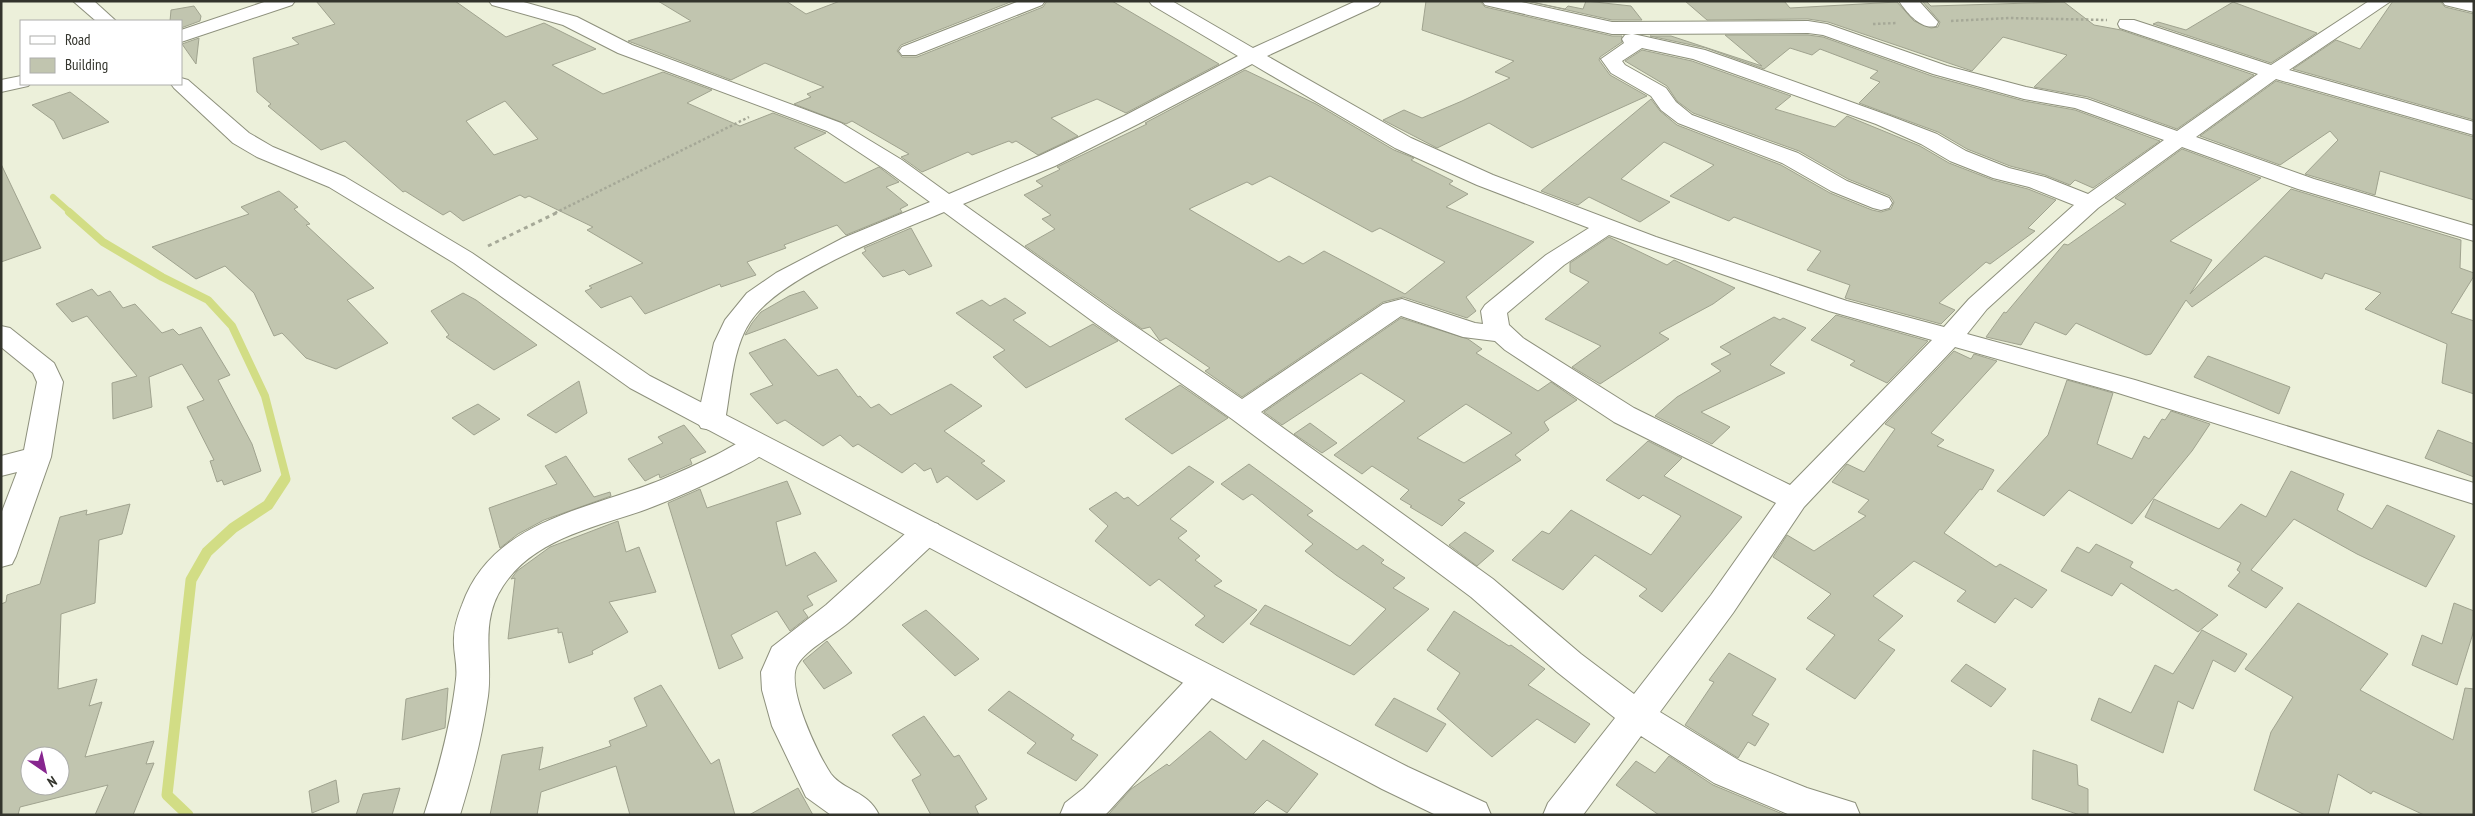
<svg xmlns="http://www.w3.org/2000/svg" width="2475" height="816" font-family="'PT Sans Narrow',sans-serif">
<style>
.lines{fill:none;stroke-linecap:round;stroke-linejoin:round}
.stream-far2{stroke:#d2dd85;stroke-width:6}
.stream-far1{stroke:#d2dd85;stroke-width:8}
.stream{stroke:#d2dd85;stroke-width:11}
.building{fill:#c1c5af;stroke:#a0a38f;fill-rule:evenodd}
.minor-casing{stroke:#8d907c;stroke-width:2}
.tertiary-casing{stroke:#8d907c;stroke-width:2}
.path-far1{stroke:#a5a897;stroke-width:2.5;stroke-dasharray:2.5 2.5;stroke-linecap:butt}
.path{stroke:#a5a897;stroke-width:3;stroke-dasharray:4 4;stroke-linecap:butt}
.minor{fill:#fff;fill-rule:evenodd}
.tertiary{fill:#fff;fill-rule:evenodd}
</style>
<rect width="100%" height="100%" fill="#ecf0da"/>
<g class="lines">
<path class="stream-far2" d="M53,197L71,213"/>
<path class="stream-far1" d="M69,212L103,242L162,277L208,300L232,326L265,396L286,477L284,480"/>
<path class="stream" d="M188,815L167,795L191,580L207,552L233,528L268,505L285,479"/>
</g>
<g class="building">
<path d="M316,1H455L506,37L544,23L596,49L552,65L603,94L663,72L712,90L687,103L740,126L773,113L826,133L794,148L845,183L879,167L899,182L886,187L908,205L900,209L902,212L846,235L837,225L784,245L786,248L747,262L756,275L721,287L720,284L645,314L631,296L601,308L585,291L592,288L589,286L643,263L587,230L593,227L529,196L525,198L520,195L463,221L450,211L443,215L405,191L403,192L345,141L321,150L268,106L271,104L257,92L253,58L299,44L292,38L335,24ZM505,101L538,139L494,155L466,121Z"/>
<path d="M658,1H786L806,14L840,1H1013L901,45L897,51L902,57H917L1043,7L1047,1H1112L1219,64L1126,113L1097,99L1051,118L1078,136L1038,155L1016,141L1012,143L1009,141L972,155L968,152L922,172L901,157L909,154L852,121L846,124L794,104L811,97L807,94L824,87L765,63L731,80L628,41L691,21Z"/>
<path d="M1426,1H1480L1485,7L1612,36H1622V42L1600,57L1599,60L1610,75L1647,96L1532,148L1489,123L1437,148L1383,120L1404,110L1422,118L1462,101L1510,78L1495,72L1514,61L1422,30Z"/>
<path d="M1527,1L1565,9L1568,6L1583,9L1586,1L1631,6L1642,20H1612Z"/>
<path d="M1685,1H1784L1790,8L1897,2L1914,21L1931,28L1938,27L1940,22L1922,1H1926L1931,6L2064,2L2094,25L2121,30L2254,75L2177,129L2088,97L2034,87L2067,55L2003,37L1972,71L1828,22L1808,19L1707,20Z"/>
<path d="M2393,1H2440L2445,7L2474,14V120L2293,69L2336,40L2360,49Z"/>
<path d="M2233,2L2317,33L2271,63L2153,24L2158,22L2186,30Z"/>
<path d="M194,6L201,16L200,21L181,28V21H170L171,10Z"/>
<path d="M1725,35H1808L1823,37L1932,76L2024,101L2075,110L2160,141L2093,188L2075,180L2070,185L2045,175L2010,166L1967,149L1938,132L1859,103L1880,82L1870,78L1878,71L1820,49L1812,55L1790,48L1764,69L1706,48L1650,36H1671L1762,66Z"/>
<path d="M199,38L196,64L182,44Z"/>
<path d="M1642,50L1692,61L1791,96L1775,109L1835,127L1847,116L1920,146L1949,163L1993,180L2028,189L2056,200L2028,228L2035,231L1990,264L1986,262L1939,303L1955,310L1941,324L1845,298L1850,285L1807,270L1821,251L1734,217L1729,221L1670,196L1714,165L1664,142L1621,179L1670,202L1640,222L1589,197L1578,205L1541,191L1651,99L1660,111L1677,125L1781,165L1830,193L1872,210L1881,212L1891,209L1894,202L1890,196L1848,179L1799,151L1693,113L1677,101L1667,86L1625,61Z"/>
<path d="M1245,70L1316,104L1394,150L1414,158L1411,160L1453,181L1449,184L1468,194L1446,207L1534,242L1466,297L1476,311L1467,318L1403,297L1383,302L1242,397L1205,371L1210,368L1166,338L1160,341L1150,327L1142,329L1025,246L1055,229L1042,219L1051,215L1024,195L1043,186L1036,181L1059,170L1060,169L1057,167L1147,124L1145,123ZM1270,176L1372,232L1380,228L1445,262L1405,294L1324,251L1303,264L1289,256L1279,262L1189,209L1247,182L1252,185Z"/>
<path d="M2276,81L2474,137V200L2380,171L2375,195L2305,174L2338,140L2330,131L2280,165L2200,136Z"/>
<path d="M70,92L91,108L109,122L63,139L54,121L32,105Z"/>
<path d="M2182,149L2261,178L2170,241L2212,260L2190,294L2291,189L2461,240L2460,268L2474,273V276L2451,313L2474,321V394L2442,383L2447,344L2365,309L2381,293L2325,273L2322,279L2265,256L2192,307L2186,300L2151,354L2146,355L2076,323L2066,335L2035,322L2021,345L1986,337L2004,312L2006,313L2064,244L2068,245L2126,204L2115,198Z"/>
<path d="M1,164L41,248L1,262Z"/>
<path d="M279,191L298,207L294,209L310,224L306,225L374,288L347,300L388,343L336,369L306,358L282,333L274,336L254,293L225,266L196,279L152,247L249,214L241,207Z"/>
<path d="M911,228L932,266L909,275L904,270L883,277L862,253L866,251L864,248Z"/>
<path d="M1609,237L1667,265L1674,260L1735,288L1713,304L1659,333L1669,339L1600,384L1572,367L1601,346L1545,319L1589,282L1570,272V263Z"/>
<path d="M92,289L98,296L110,291L123,308L135,304L162,333L173,329L179,335L201,327L230,375L218,380L252,444L261,471L224,485L222,480L217,482L210,461L214,460L187,407L204,400L182,364L149,377L152,407L113,419L112,383L137,376L87,316L72,322L56,304Z"/>
<path d="M804,291L818,308L745,335L752,323L761,312L789,296Z"/>
<path d="M463,293L476,300L537,345L494,370L446,337L449,335L431,311Z"/>
<path d="M1005,298L1026,313L1013,320L1050,347L1093,324L1118,341L1026,388L993,357L1005,350L956,313L982,300L990,306Z"/>
<path d="M1836,315L1928,341L1887,383L1850,365L1855,361L1811,340Z"/>
<path d="M1774,317L1780,320L1783,318L1806,328L1770,365L1785,373L1701,412L1730,427L1712,444L1655,416L1677,397L1721,371L1711,364L1731,354L1720,347Z"/>
<path d="M1401,318L1468,339L1482,349L1476,353L1538,391L1551,382L1577,400L1544,422L1549,430L1515,455L1521,460L1458,500L1465,503L1442,526L1410,507L1412,506L1400,499L1409,490L1372,466L1362,474L1334,455L1405,401L1361,373L1282,425L1264,412ZM1466,404L1512,433L1464,463L1417,438Z"/>
<path d="M785,339L818,376L837,369L858,397L860,396L871,408L879,404L891,415L951,384L982,406L944,431L985,461L981,463L1005,481L977,500L947,476L937,483L931,468L924,471L915,463L902,473L858,444L853,447L840,435L823,446L785,420L777,424L750,394L773,385L749,353Z"/>
<path d="M1954,351L1971,359L1974,354L1997,361L1931,433L1944,440L1937,446L1994,470L1982,490L1980,489L1944,533L1996,567L2000,564L2047,590L2032,608L2015,598L1995,623L1957,601L1966,591L1914,561L1873,596L1903,616L1878,640L1895,650L1855,699L1806,669L1835,635L1807,618L1831,594L1773,557L1787,535L1814,551L1866,516L1858,512L1869,500L1832,482L1847,464L1864,472L1895,429L1885,424Z"/>
<path d="M2208,356L2290,387L2279,414L2194,377Z"/>
<path d="M2067,380L2113,393L2097,444L2132,459L2144,436L2149,439L2162,419L2165,420L2171,411L2210,424L2192,451L2132,524L2069,490L2044,516L1997,491L2048,435Z"/>
<path d="M579,381L587,413L556,433L527,415Z"/>
<path d="M1180,385L1228,418L1172,454L1125,419Z"/>
<path d="M478,404L500,419L474,435L452,418Z"/>
<path d="M1310,423L1337,443L1322,453L1294,434Z"/>
<path d="M684,425L706,452L690,459L692,464L660,478L659,474L645,481L628,459L663,443L658,437Z"/>
<path d="M2438,430L2474,444V477L2425,458Z"/>
<path d="M1648,441L1682,458L1664,476L1742,517L1662,612L1639,596L1647,589L1595,555L1563,590L1512,560L1542,531L1549,534L1571,510L1651,555L1681,516L1643,495L1639,499L1606,480Z"/>
<path d="M566,456L594,497L610,492L611,496L544,520L518,534L500,548L489,508L557,484L545,466Z"/>
<path d="M1249,464L1313,511L1307,515L1357,550L1363,545L1384,560L1381,563L1405,578L1393,588L1429,609L1354,675L1250,624L1265,605L1350,646L1386,609L1336,575L1305,551L1313,544L1252,494L1243,500L1221,484Z"/>
<path d="M1189,466L1214,482L1170,519L1187,531L1178,538L1200,556L1195,560L1222,581L1214,586L1257,610L1223,643L1195,625L1205,616L1159,579L1150,586L1095,541L1108,526L1089,509L1116,492L1124,499L1128,497L1138,506Z"/>
<path d="M2291,471L2344,494L2337,510L2372,529L2387,505L2455,536L2426,587L2357,554L2294,519L2251,570L2283,588L2266,608L2228,586L2240,572L2237,570L2241,563L2145,517L2154,499L2219,529L2241,504L2266,517Z"/>
<path d="M787,481L801,514L776,522L786,566L815,552L837,581L807,596L813,605L803,610L808,617L790,631L777,611L731,635L743,658L719,669L668,503L700,489L707,508Z"/>
<path d="M130,504L122,534L99,540L95,603L61,614L58,689L97,679L89,706L102,702L85,757L154,741L146,764L154,763L133,815H95L108,785L20,807L18,815H1V604L6,602L7,595L40,584L60,517L87,510L86,515ZM30,756H60V786H30Z"/>
<path d="M618,521L626,552L639,547L656,592L609,602L628,632L592,651L593,654L569,663L562,632L558,633V628L508,639L515,578L511,579L517,571L550,547Z"/>
<path d="M1465,532L1494,551L1477,566L1449,545Z"/>
<path d="M2096,544L2133,562L2130,567L2173,591L2176,589L2218,615L2198,632L2121,583L2112,596L2061,571L2077,547L2089,553Z"/>
<path d="M2298,603L2388,654L2360,690L2453,740L2465,688L2474,689V815H2424L2373,791L2371,794L2338,774L2328,815H2305L2254,790L2271,732L2293,697L2245,669Z"/>
<path d="M2454,603L2474,611V630L2457,685L2412,665L2422,635L2442,644Z"/>
<path d="M926,610L979,659L955,676L902,625Z"/>
<path d="M1454,611L1509,646L1511,645L1545,669L1528,685L1590,724L1575,743L1537,719L1492,757L1437,709L1460,673L1427,650Z"/>
<path d="M2202,630L2247,654L2235,672L2213,660L2193,709L2178,701L2163,753L2091,720L2099,698L2131,713L2155,665L2173,674Z"/>
<path d="M827,641L852,673L824,689L803,661Z"/>
<path d="M1729,653L1776,679L1752,715L1769,724L1755,746L1748,742L1738,758L1685,725L1714,682L1709,680Z"/>
<path d="M1966,664L2006,689L1991,707L1951,681Z"/>
<path d="M661,685L711,764L719,759L735,815H630L616,766L541,792L537,815H490L502,755L543,747L539,770L611,746L609,741L647,726L634,698Z"/>
<path d="M448,688L445,728L402,740L406,699Z"/>
<path d="M1009,691L1074,735L1071,739L1098,755L1076,781L1027,753L1036,743L988,710Z"/>
<path d="M1394,698L1446,724L1427,752L1375,725Z"/>
<path d="M924,716L954,757L959,755L987,799L975,806L979,815H931L912,780L921,775L892,735Z"/>
<path d="M1210,731L1246,760L1263,740L1318,774L1287,813L1267,800L1252,815H1108L1131,789L1167,764L1169,766Z"/>
<path d="M2033,750L2077,765L2078,785L2088,789V815H2080L2032,799Z"/>
<path d="M1669,756L1713,785L1785,815H1659L1616,785L1636,761L1655,773Z"/>
<path d="M336,780L339,802L312,813L309,791Z"/>
<path d="M400,788L392,815H356L363,794Z"/>
<path d="M798,788L813,815H749Z"/>
</g>
<g class="lines">
<defs>
<g id="minor">
<path d="M267,1H295L292,5L181,42V30Z"/>
<path d="M489,1H520L577,17L632,45L841,123L902,160L949,194L1039,156L1124,116L1238,56L1152,5L1149,1H1172L1253,48L1356,1H1381L1378,5L1267,56L1411,138L1493,175L1656,237L1847,301L1944,327L1969,299L2074,205L2029,187L1993,178L1950,161L1921,144L1876,124L1693,59L1642,48L1622,61L1625,65L1666,88L1676,102L1692,115L1798,153L1847,181L1889,198L1892,203L1889,208L1881,210L1873,208L1831,191L1782,163L1678,123L1661,110L1651,96L1611,73L1601,59L1624,43L1622,39L1625,35L1631,34H1612L1485,5L1482,1H1517L1612,22L1808,21L1827,24L1947,66L2026,87L2087,99L2177,131L2258,74L2120,28L2118,24L2120,20H2134L2271,65L2369,1H2391L2289,70L2474,122V135L2276,79L2196,137L2314,179L2474,226V241L2298,189L2182,147L2098,208L1987,309L1967,334L2135,380L2474,483V504L2115,392L1955,347L1804,507L1733,613L1660,712L1740,761L1807,788L1855,803L1860,815H1790L1714,783L1641,736L1583,815H1543L1548,803L1615,718L1557,672L1471,597L1232,419L1095,323L944,212C892,234 781,275 750,322C732,349 731,390 725,421L721,428L711,430L701,428L697,421L714,343L725,320L747,293L776,273L843,238L930,202L886,170L827,131L618,53L563,25L492,5ZM1808,33L1823,35L1933,74L2024,99L2075,108L2164,140L2088,194L2045,177L2009,168L1966,151L1937,134L1890,116L1731,59L1705,50L1633,34ZM1252,64L1395,148L1477,185L1589,228L1546,255L1485,305L1481,311L1483,324L1475,323L1402,299L1383,304L1242,399L1113,311L963,204L1055,166L1138,124ZM1609,235L1829,311L1932,340L1790,485L1634,408L1523,338L1509,325L1507,313L1564,265ZM1401,316L1463,337L1495,341L1505,350L1614,422L1776,503L1711,595L1634,694L1581,654L1493,579L1261,412Z"/>
<path d="M1019,1H1045L1042,5L916,55H902L899,51L902,47Z"/>
<path d="M1899,1H1919L1938,22L1936,26C1921,30 1907,13 1899,1Z"/>
<path d="M2442,1H2474V12L2445,5Z"/>
<path d="M21,76V84H30L28,86L1,92V80Z"/>
<path d="M1,326L10,328L54,363L63,382L51,457L16,556L12,564L1,567V514L17,472L1,476V456L24,450L37,382L33,373L1,347Z"/>
<path d="M757,435L767,438L771,445C763,458 744,465 731,472C704,485 676,498 647,509C597,527 534,538 503,586C479,622 493,657 488,696C482,737 472,776 460,815H424C438,771 451,725 456,679C458,665 453,652 454,638C454,627 458,615 462,605C492,520 588,510 661,480C680,472 698,464 716,455C730,448 742,439 757,435Z"/>
<path d="M927,521L938,524L942,532L938,540C908,567 879,597 848,623C834,635 807,649 798,664C784,684 818,755 831,774C844,791 868,791 879,815H831L806,797L772,726L762,690L761,672L772,647L826,605L916,524Z"/>
<path d="M1207,666L1219,670L1224,680L1219,690L1110,810L1105,815H1060L1065,803L1084,788L1195,670Z"/>
</g>
<g id="tertiary">
<path d="M73,1H94L116,21H96Z"/>
<path d="M181,78L188,80L249,133L273,147L345,177L472,253L650,376L1408,767L1486,803L1491,815H1436L1382,789L630,388L454,263L329,187L257,157L233,143L174,88L171,84H181Z"/>
</g>
</defs>
<use href="#minor" class="minor-casing"/>
<use href="#tertiary" class="tertiary-casing"/>
<g class="path-far1">
<path d="M1951,21L2009,18L2107,20"/>
<path d="M1873,24L1897,23"/>
<path d="M555,213L749,117"/>
</g>
<path class="path" d="M488,246L558,212"/>
<use href="#minor" class="minor"/>
<use href="#tertiary" class="tertiary"/>
</g>
<rect width="2475" height="816" fill="none" stroke="#33342c" stroke-width="5"/>
<rect x="20" y="20" width="162" height="65" fill="#ffffff" stroke="#adaeab"/>
<rect x="30" y="36" width="25" height="8" fill="#ffffff" stroke="#adaeab"/>
<text x="65" y="45" font-size="15" fill="#33342c">Road</text>
<rect x="30" y="58" width="25" height="15" fill="#c1c5af" stroke="#adaeab"/>
<text x="65" y="70" font-size="15" fill="#33342c">Building</text>
<g transform="translate(45 771) rotate(146)"><circle r="24" fill="#ffffff" stroke="#adaeab"/>
<path d="M0-4L9 19L0 12L-9 19Z" fill="#87268f"/>
<text y="-8" font-size="14" font-weight="bold" text-anchor="middle" fill="#33342c">N</text>
</g>
</svg>
